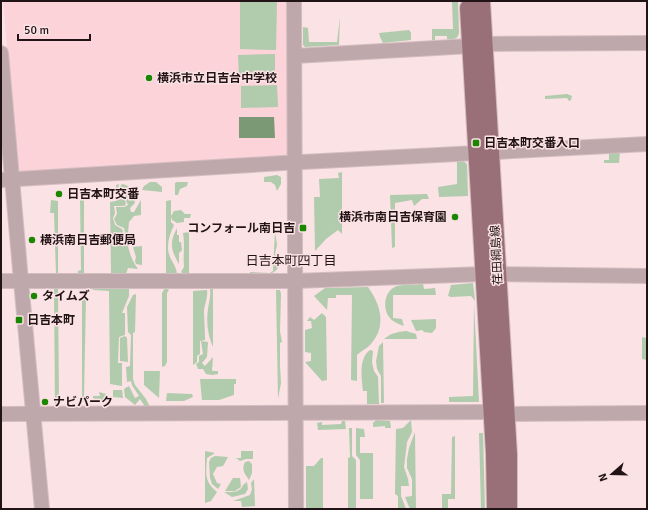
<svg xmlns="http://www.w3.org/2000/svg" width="648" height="510" font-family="Signika,'Noto Sans JP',sans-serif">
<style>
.built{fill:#fbd3d9}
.green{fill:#b1cbad}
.water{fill:#7b9975}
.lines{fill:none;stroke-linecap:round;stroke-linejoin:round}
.minor-casing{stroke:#d4bdc0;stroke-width:16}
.major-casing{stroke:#d4bdc0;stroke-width:20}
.minor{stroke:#bfa8ab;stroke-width:14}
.major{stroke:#997077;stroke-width:18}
.poi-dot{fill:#1b8700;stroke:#fbe2e5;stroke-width:1.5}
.labels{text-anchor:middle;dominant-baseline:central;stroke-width:3;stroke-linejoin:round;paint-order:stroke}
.poi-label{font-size:12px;font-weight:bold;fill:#221416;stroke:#fbe2e5;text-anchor:start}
.street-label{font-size:12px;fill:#221416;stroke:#fbe2e5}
.neighbourhood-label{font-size:13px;fill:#221416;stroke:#fbe2e5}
</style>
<rect width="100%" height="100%" fill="#fbe2e5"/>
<path class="built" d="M3,1H287L289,156L18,172Z"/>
<g class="green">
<path d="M240,1H277L276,50L240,49Z"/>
<path d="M452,1H458L459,32C458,40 454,39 447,39V36H435V40H432V29H453Z"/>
<path d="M340,17L339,45L305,47L303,45V27L308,28L309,42H337Z"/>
<path d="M409,30L411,33V40L383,43L380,37L379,33Z"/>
<path d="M275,54V77H239L238,55Z"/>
<path d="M277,85L278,107L241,108V86Z"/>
<path d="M567,94L572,96L571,100L569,101L567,98L545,99V96Z"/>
<path d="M620,151L619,163H604V160H609V152Z"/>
<path d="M463,161L467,164L468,196L439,197L438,187L457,184V162Z"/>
<path d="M342,172V234L338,230L326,239L315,251L314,197H320L319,179L339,178L338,173Z"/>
<path d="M277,175L281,177V184L277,191L275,185L271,182H264V177Z"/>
<path d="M150,182H156L162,187V192L142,190L144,186Z"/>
<path d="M177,182H188L187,186L180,189L178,195H175V183Z"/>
<path d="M119,184L118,188L123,194H127L129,197L125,199L126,204L124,206H114L115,213L113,218L115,225L122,229L124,234L126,235C128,248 130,258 138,269L128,268L126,274H111L110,202L116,201V185Z"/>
<path d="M122,184C132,185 133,194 135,203L130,208L131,212H134L141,200V215L134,216L129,222L128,233H125L124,228L117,225L114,219L117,214L116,207H124L128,205L126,200L130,197L129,193L123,192L119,188Z"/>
<path d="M427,194L429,199H422L414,206L412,200L395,203V247L392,248L390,195Z"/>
<path d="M84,196V274L78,275V271L81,270L80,197Z"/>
<path d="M51,200L58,201V275H56L54,213H50Z"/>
<path d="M171,200V222L174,225C169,236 165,248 171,259C174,265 176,267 177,274L166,273V201Z"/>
<path d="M181,210L185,214H191L190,218H184V222L177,223L172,220L171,216L174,211Z"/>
<path d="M177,228V235H179V242H181L182,250L179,253V264C171,250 169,243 177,228Z"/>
<path d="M275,231L277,245L275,254L280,264C275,277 262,275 250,275V272L270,273L273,271Z"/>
<path d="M189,232V273L184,274L181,272L184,267C183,255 185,245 183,233Z"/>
<path d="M142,246V265L136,264L135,261L136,257L133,247Z"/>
<path d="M473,283L475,301L471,296L451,297L448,296L451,285Z"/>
<path d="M423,284L424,289L435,288L436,295H393V318L402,319L404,326C399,324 393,322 390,318C382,309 384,290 397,286C405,284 415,285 423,284Z"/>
<path d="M368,287C381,305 387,327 370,345C366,349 361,351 357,355V381L351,380L352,295H336V298H328L327,310L314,296L325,288Z"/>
<path d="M92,288L129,289V296L122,313H125V335L119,337L118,363H122V386L110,384L109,291L93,290Z"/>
<path d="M165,288L169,290L167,293V362L165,366L162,367V293Z"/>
<path d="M54,289H58L59,404L55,406Z"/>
<path d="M210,289H213V347C208,335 206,323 208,309C209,302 211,296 210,289Z"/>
<path d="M207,290C208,297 205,303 204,310C204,320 205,330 205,340L200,341V354L197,356V362L193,365V291Z"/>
<path d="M276,290H280L281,294L280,331L282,342L280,343V366L281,383L278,399Z"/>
<path d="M136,294L135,332L133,333V379L135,385L146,399L151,409H140L144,405L140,399L135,405L125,397L124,389L129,386L135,398L139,396L132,385L131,381L127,382L126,367L130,366L131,335L128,332L127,307L133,295Z"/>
<path d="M82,296H86L84,396H88L85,402H82Z"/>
<path d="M474,304L479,402H449V397L473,396Z"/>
<path d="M322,313L326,317L327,380L322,381L305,362L311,361V353L305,352V330L312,328L311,321H307L310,317L314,320Z"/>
<path d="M436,319V328L432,333L424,332L422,330L416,331L411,320Z"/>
<path d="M406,331L416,334L417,339H384C391,333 397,332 406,331Z"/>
<path d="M125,336L127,338L128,362L120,361V338Z"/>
<path d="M642,337L646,338L647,360L642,359Z"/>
<path d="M201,341L208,342L207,357L202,363L205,366L213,357L212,371H218V374L212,375L206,374L203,369H198L196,364L199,362V356L203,354Z"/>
<path d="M383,342L384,403H381V376L377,369L376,361L379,346Z"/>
<path d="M370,350L373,351L372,362L374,371L378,377L379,404H367V391H363C362,378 358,359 370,350Z"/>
<path d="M144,371H160L159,398L144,385Z"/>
<path d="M200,379H236V384H234V395L219,400H202Z"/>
<path d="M113,390H122L123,398L113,397Z"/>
<path d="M99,392L106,394V400L99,401L93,398V396H100Z"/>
<path d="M167,393L192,394L193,397L184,401H166Z"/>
<path d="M376,420L390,421L391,428H385V426L373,427V423Z"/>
<path d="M411,420L412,432L407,442L404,467L408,479L409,486H401V496L406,509H398V496L395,494L396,429L403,428Z"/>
<path d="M342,421H345L346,429L318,430L317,423L322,422V425L341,424Z"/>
<path d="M349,428H352V456L356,460V509H348V458L350,457Z"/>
<path d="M356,428L364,429L365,437H360V453H373V499H360V460L356,455Z"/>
<path d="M415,432L416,509H410L405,497L412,496V479L407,468V459L409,448Z"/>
<path d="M479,433H483L485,509H481Z"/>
<path d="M455,436V499H448V509H442V494H451L452,437Z"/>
<path d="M205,451L215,453L207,458C206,474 204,481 217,492L211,501L205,503Z"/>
<path d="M241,451H253V459H246L240,461L236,458H241Z"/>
<path d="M215,456L228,457L223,466L217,467L213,474L217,483L221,484L218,489L212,484L210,478L209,462L211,458Z"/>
<path d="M321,458H323V509H306V466H314Z"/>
<path d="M249,461L252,464V473L249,480C245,474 241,470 245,462Z"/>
<path d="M233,478H240L241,487L235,491H225Z"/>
<path d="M254,479L255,506L242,507L241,501H233L250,495L252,489L251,483Z"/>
<path d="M247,482L248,489L245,494L232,497L224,492C232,492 240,493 243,485Z"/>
</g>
<path class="water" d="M239,117H274L275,138H239Z"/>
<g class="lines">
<defs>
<g id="minor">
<path d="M294,1L296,509"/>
<path d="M484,44L647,43"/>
<path d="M1,53L21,281L42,509"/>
<path d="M295,56L471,46"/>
<path d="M1,180L283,163L647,144"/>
<path d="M498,274L647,276"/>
<path d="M1,281H295L484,274"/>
<path d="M1,414L492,412"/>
<path d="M506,414L647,413"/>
</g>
<g id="major">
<path d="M481,1L508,454V509"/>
<path d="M469,8L495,454L496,509"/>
</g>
</defs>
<use href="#minor" class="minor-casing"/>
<use href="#major" class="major-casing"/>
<use href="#minor" class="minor"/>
<use href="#major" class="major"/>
</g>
<g class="poi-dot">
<circle cx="149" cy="78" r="4"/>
<rect x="472" y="139" width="8" height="8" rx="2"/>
<circle cx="59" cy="194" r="4"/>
<circle cx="455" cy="217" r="4"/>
<rect x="299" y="224" width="8" height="8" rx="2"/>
<circle cx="32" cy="240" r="4"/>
<circle cx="34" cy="296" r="4"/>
<rect x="15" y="316" width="8" height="8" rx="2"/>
<circle cx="45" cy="402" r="4"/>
</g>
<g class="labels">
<g class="poi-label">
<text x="157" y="78">横浜市立日吉台中学校</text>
<text x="484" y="143">日吉本町交番入口</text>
<text x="67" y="194">日吉本町交番</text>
<text x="447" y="217" text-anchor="end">横浜市南日吉保育園</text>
<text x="295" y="228" text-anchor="end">コンフォール南日吉</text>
<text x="40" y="240">横浜南日吉郵便局</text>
<text x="42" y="296">タイムズ</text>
<text x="27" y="320">日吉本町</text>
<text x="53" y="402">ナビパーク</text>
</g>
<g class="street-label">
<text transform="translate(497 255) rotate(-93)">荏田綱島線</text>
</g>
<g class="neighbourhood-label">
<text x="291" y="261">日吉本町四丁目</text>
</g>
</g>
<rect width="648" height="510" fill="none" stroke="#221416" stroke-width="4"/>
<g transform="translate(612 474) rotate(250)" stroke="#fbe2e5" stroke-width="3" paint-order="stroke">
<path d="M0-3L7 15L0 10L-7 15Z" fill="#221416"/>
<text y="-6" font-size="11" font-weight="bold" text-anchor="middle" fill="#221416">N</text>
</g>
<path d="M18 34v6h72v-6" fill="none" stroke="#221416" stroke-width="2"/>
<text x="24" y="34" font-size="12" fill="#221416" stroke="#fbe2e5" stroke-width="3" paint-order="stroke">50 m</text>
</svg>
